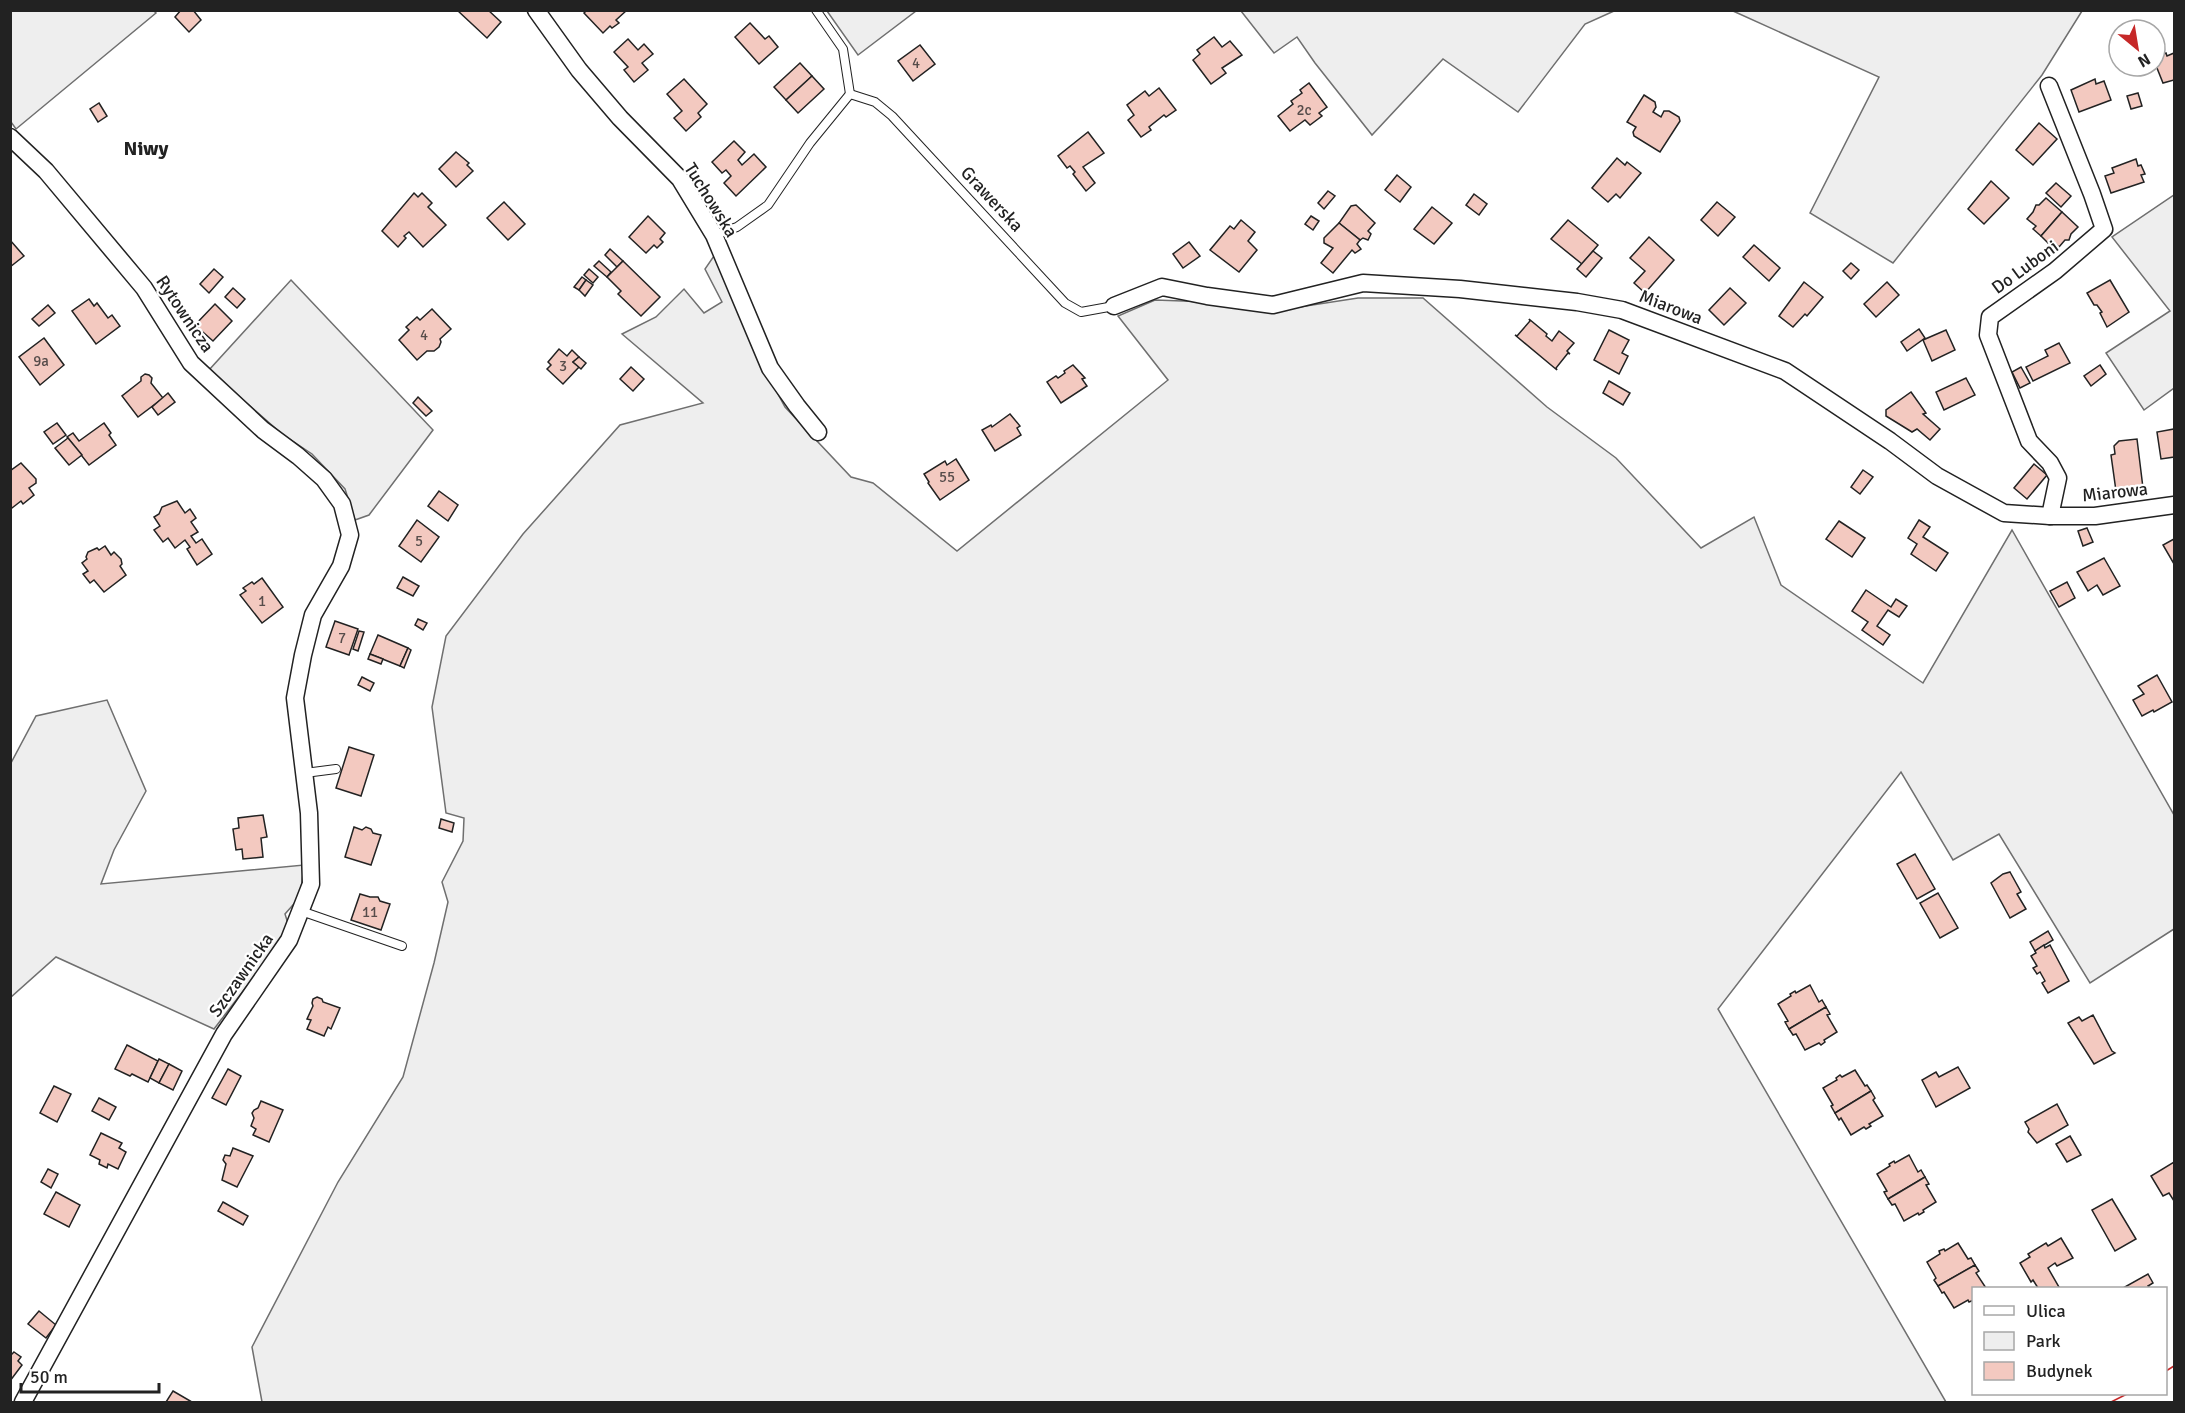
<svg xmlns="http://www.w3.org/2000/svg" width="2185" height="1413" font-family="Signika,sans-serif">
<style>
.green{fill:#eee;stroke:#6f6f6f;stroke-width:1.5}
.building{fill:#f3c9c0;stroke:#222;stroke-width:1.5}
.lines{fill:none;stroke-linecap:round;stroke-linejoin:round}
.lane-casing{stroke:#222;stroke-width:10}
.street-casing{stroke:#222;stroke-width:19}
.lane{stroke:#fff;stroke-width:8}
.street{stroke:#fff;stroke-width:16}
.power{stroke:#c62828;stroke-width:1.5;stroke-dasharray:21 4.5 3 4.5;stroke-linecap:butt}
.labels{text-anchor:middle;dominant-baseline:central;stroke-width:4.5;stroke-linejoin:round;paint-order:stroke}
.number-label{font-size:15px;fill:#564c4a}
.street-label{font-size:18px;fill:#222;stroke:#fff}
.neighbourhood-label{font-size:20px;font-weight:bold;fill:#222;stroke:#fff}
</style>
<rect width="100%" height="100%" fill="#fff"/>
<g class="green">
<path d="M154,11L156,13L16,129L11,122V11Z"/>
<path d="M827,11H916L858,55Z"/>
<path d="M1241,11H1614L1585,24L1518,112L1443,59L1372,135L1315,63L1297,37L1274,53Z"/>
<path d="M1733,11L2082,10V11L2042,75L1893,263L1810,213L1879,77Z"/>
<path d="M2174,195V388L2144,410L2106,353L2170,311L2112,237Z"/>
<path d="M716,253L757,355L785,407L851,477L873,483L957,551L1168,380L1118,316L1155,300L1211,302L1266,312L1358,298H1423L1547,407L1616,458L1701,548L1754,517L1781,585L1923,683L2012,530L2174,815V929L2090,983L1999,834L1953,860L1901,772L1718,1009L1946,1402H262L252,1347L338,1182L403,1077L434,963L448,902L442,882L463,841L464,818L446,813L432,707L446,636L523,534L620,425L703,403L622,334L656,317L684,289L704,313L722,302L705,269Z"/>
<path d="M291,280L433,430L369,515L355,520L345,489L312,454L282,434L209,370Z"/>
<path d="M107,700L146,791L114,850L101,884L304,865L300,897L285,914L290,930L214,1029L56,957L11,997V763L36,716Z"/>
</g>
<g class="building">
<path d="M181,10H193L201,20L189,32L175,17Z"/>
<path d="M457,10H488L501,22L487,38Z"/>
<path d="M587,10H627L616,20L619,23L612,28L610,26L603,33L584,13Z"/>
<path d="M750,23L765,39L769,36L778,47L759,64L735,37Z"/>
<path d="M1214,37L1222,47L1230,41L1242,55L1222,68L1226,73L1211,84L1193,60L1200,54L1197,50Z"/>
<path d="M628,39L638,50L644,44L653,54L642,63L648,70L634,82L624,70L628,67L614,52Z"/>
<path d="M920,45L935,64L913,81L898,61Z"/>
<path d="M2166,53L2167,56L2174,53V80L2163,83L2155,63V57Z"/>
<path d="M800,63L812,76L786,100L774,87Z"/>
<path d="M812,76L824,89L798,113L786,100Z"/>
<path d="M684,79L707,104L698,113L701,117L686,131L674,118L682,111L667,94Z"/>
<path d="M2095,79L2096,84L2104,81L2111,100L2079,112L2071,90Z"/>
<path d="M1309,83L1327,107L1319,113L1322,116L1310,125L1305,120L1290,131L1278,116L1293,104L1291,101L1302,93L1300,90Z"/>
<path d="M1159,88L1176,110L1166,117L1164,115L1149,127L1151,130L1141,137L1128,120L1134,115L1127,105L1145,91L1149,96Z"/>
<path d="M2138,93L2142,106L2131,109L2127,96Z"/>
<path d="M1644,95L1655,102L1656,107L1653,112L1661,117L1664,111H1669L1679,117L1680,121L1660,152L1634,136L1633,132L1636,127L1627,122Z"/>
<path d="M99,103L107,116L98,122L90,109Z"/>
<path d="M2039,123L2057,139L2033,165L2016,150Z"/>
<path d="M1088,132L1104,153L1083,167L1095,183L1086,191L1073,174L1075,172L1070,166L1067,168L1058,156Z"/>
<path d="M734,141L745,152L738,160L742,165L754,154L766,167L736,196L724,183L731,176L726,170L722,173L712,162Z"/>
<path d="M456,152L469,163L467,165L473,171L456,187L439,169Z"/>
<path d="M1617,158L1625,165L1627,162L1641,173L1620,198L1616,194L1608,202L1592,188Z"/>
<path d="M2136,159L2138,166L2141,165L2145,174L2141,175L2144,182L2111,193L2105,176L2114,173L2112,168Z"/>
<path d="M1397,175L1411,187L1400,202L1385,190Z"/>
<path d="M1991,181L2009,198L1984,224L1968,209Z"/>
<path d="M2056,183L2071,196L2061,207L2046,193Z"/>
<path d="M1328,191L1335,196L1324,209L1318,203Z"/>
<path d="M414,193L418,197L422,193L432,203L428,207L446,225L423,247L409,232L404,236L406,238L398,247L382,231Z"/>
<path d="M1474,194L1487,204L1479,215L1466,205Z"/>
<path d="M2046,198L2062,212L2041,236L2033,229L2036,226L2027,219L2033,212L2036,205H2039Z"/>
<path d="M504,202L525,224L508,240L487,218Z"/>
<path d="M1717,202L1735,217L1718,236L1701,220Z"/>
<path d="M1356,205L1375,223L1368,231L1371,234L1368,240L1363,238L1360,240L1339,223L1351,206Z"/>
<path d="M1432,207L1452,223L1434,244L1414,229Z"/>
<path d="M2062,212L2078,227L2071,234L2069,240H2065L2059,247L2051,240L2048,243L2041,236Z"/>
<path d="M648,216L665,233L660,239L663,242L657,248L654,245L646,253L629,237Z"/>
<path d="M1311,216L1319,221L1313,230L1305,224Z"/>
<path d="M1241,220L1255,232L1248,241L1257,250L1239,272L1210,250L1230,226L1234,229Z"/>
<path d="M1568,220L1598,245L1582,264L1551,239Z"/>
<path d="M1339,223L1360,240L1357,244L1361,249L1355,253L1352,250L1333,273L1321,263L1333,248L1324,243V238Z"/>
<path d="M1649,237L1674,260L1645,293L1634,283L1645,271L1630,258Z"/>
<path d="M10,240L24,256L10,267Z"/>
<path d="M1189,242L1200,256L1183,268L1173,254Z"/>
<path d="M1754,245L1780,268L1769,281L1743,257Z"/>
<path d="M610,249L623,261L617,267L605,255Z"/>
<path d="M1593,251L1602,258L1586,277L1577,269Z"/>
<path d="M599,261L611,272L607,277L594,266Z"/>
<path d="M623,261L660,297L641,316L618,294L621,291L607,277Z"/>
<path d="M1851,263L1859,270L1851,279L1843,271Z"/>
<path d="M214,269L223,277L209,293L200,284Z"/>
<path d="M589,269L598,277L593,283L584,275Z"/>
<path d="M582,277L586,280L579,290L574,287Z"/>
<path d="M586,280L593,285L585,296L579,290Z"/>
<path d="M2110,280L2129,312L2107,327L2100,313L2102,312L2097,305H2094L2087,293Z"/>
<path d="M1804,282L1823,297L1807,316L1805,314L1793,327L1779,316Z"/>
<path d="M1887,282L1899,295L1876,317L1864,304Z"/>
<path d="M233,288L245,299L237,308L225,297Z"/>
<path d="M1730,288L1746,303L1724,325L1709,310Z"/>
<path d="M89,299L94,306L97,303L108,318L112,315L120,326L96,344L72,311Z"/>
<path d="M215,304L232,321L213,341L195,325Z"/>
<path d="M48,305L55,313L39,326L32,319Z"/>
<path d="M432,309L451,329L440,339L441,342L439,347L434,351H427L417,360L399,340L409,330L406,327L417,317L420,320Z"/>
<path d="M1529,319L1547,334L1546,336L1552,341L1559,331L1574,343L1567,351L1570,354L1568,353L1556,368L1557,370L1515,335L1517,336L1530,321Z"/>
<path d="M1919,329L1925,338L1907,351L1901,342Z"/>
<path d="M1609,330L1629,340L1622,353L1628,356L1619,374L1594,360Z"/>
<path d="M1946,330L1955,350L1932,361L1923,340Z"/>
<path d="M44,338L64,365L40,385L19,357Z"/>
<path d="M2059,343L2070,363L2033,381L2026,367L2048,356L2045,350Z"/>
<path d="M559,349L567,356L572,350L579,357L573,362L579,367L563,384L547,369L551,365L548,362Z"/>
<path d="M579,357L586,363L581,369L573,362Z"/>
<path d="M1073,365L1085,378L1082,379L1087,386L1061,403L1047,382L1056,376L1058,378L1065,373L1064,371Z"/>
<path d="M2100,365L2106,374L2091,386L2084,376Z"/>
<path d="M631,367L644,379L633,391L620,379Z"/>
<path d="M2021,367L2030,383L2020,388L2012,372Z"/>
<path d="M145,374L149,375L152,378L151,383L163,398L138,417L122,396L141,381V377Z"/>
<path d="M1966,378L1975,395L1944,410L1936,392Z"/>
<path d="M1609,381L1630,393L1623,405L1603,393Z"/>
<path d="M1911,392L1926,413L1923,414L1940,429L1930,440L1917,429L1912,432L1886,416V410Z"/>
<path d="M168,393L175,402L158,415L152,407Z"/>
<path d="M418,397L432,411L426,416L413,403Z"/>
<path d="M1010,414L1020,426L1017,428L1021,435L995,451L982,430L991,425L992,427Z"/>
<path d="M57,423L66,435L53,444L44,432Z"/>
<path d="M104,423L111,433L109,435L116,445L89,465L67,437L73,433L79,441Z"/>
<path d="M2174,429V457L2161,459L2157,432Z"/>
<path d="M68,438L82,455L69,465L55,448Z"/>
<path d="M2137,439L2143,488L2116,491L2111,455L2115,454L2114,446L2119,441Z"/>
<path d="M956,459L969,480L940,500L928,483L929,482L924,474L945,461L947,465Z"/>
<path d="M21,463L36,479V483L29,488L34,495L23,504L21,501L12,508L10,505V471Z"/>
<path d="M2034,464L2047,475L2027,499L2014,488Z"/>
<path d="M1863,470L1873,477L1860,494L1851,487Z"/>
<path d="M439,491L458,505L448,521L428,506Z"/>
<path d="M177,501L185,513L190,509L196,518L191,522L198,532L191,536L196,543L202,539L212,554L197,565L187,549L190,547L185,540L175,548L168,538L163,542L154,530L160,526L154,517L159,514L162,507Z"/>
<path d="M417,520L439,537L421,562L399,546Z"/>
<path d="M1919,520L1930,527L1923,537L1948,553L1936,571L1911,554L1917,544L1908,538Z"/>
<path d="M1839,521L1865,538L1852,557L1826,539Z"/>
<path d="M2087,528L2093,542L2083,546L2078,531Z"/>
<path d="M2174,537V564L2163,545L2174,539Z"/>
<path d="M105,546L111,555L114,552L121,559L122,564L120,566L126,575L104,592L94,580L90,583L83,574L88,571L82,563L87,559L86,557L88,552L97,548L99,550Z"/>
<path d="M2104,558L2120,586L2103,595L2097,585L2088,591L2077,572Z"/>
<path d="M403,577L419,586L413,596L397,588Z"/>
<path d="M262,578L283,607L262,623L240,595L246,591L243,588L252,582L254,584Z"/>
<path d="M2067,582L2075,598L2059,607L2050,591Z"/>
<path d="M1866,590L1891,607L1896,599L1907,606L1899,617L1888,610L1877,626L1890,635L1883,645L1862,630L1868,622L1852,611Z"/>
<path d="M418,619L427,623L423,630L415,625Z"/>
<path d="M335,621L358,629L349,655L326,647Z"/>
<path d="M359,631L364,632L358,651L353,649Z"/>
<path d="M378,635L408,648L400,666L370,654Z"/>
<path d="M408,648L411,650L404,668L400,666Z"/>
<path d="M370,654L383,659L381,664L368,659Z"/>
<path d="M2157,675L2172,702L2154,712L2153,710L2142,716L2133,700L2144,694L2138,686Z"/>
<path d="M362,677L374,683L370,691L358,685Z"/>
<path d="M349,747L374,755L361,796L336,788Z"/>
<path d="M263,815L267,837L261,838L263,857L243,859L242,849L236,850L233,829L239,828L238,818Z"/>
<path d="M441,819L454,823L452,832L439,828Z"/>
<path d="M354,827L362,830L366,827L371,829L373,833L381,835L371,865L345,857Z"/>
<path d="M1915,854L1935,889L1917,899L1897,864Z"/>
<path d="M2010,872L2021,892L2017,894L2026,909L2010,918L1991,883L2003,874Z"/>
<path d="M1938,893L1958,928L1940,938L1920,903Z"/>
<path d="M360,894L370,897H378L380,901L390,904L381,930L351,920Z"/>
<path d="M2048,931L2053,940L2035,951L2030,942Z"/>
<path d="M2044,945L2045,948L2050,945L2069,981L2048,993L2042,983L2045,981L2040,972L2037,974L2033,968L2037,966L2031,956L2036,953L2035,951Z"/>
<path d="M1810,985L1819,1002L1822,1000L1826,1007L1789,1029L1785,1022L1788,1021L1778,1004L1791,996L1790,994L1795,991L1796,993Z"/>
<path d="M317,997L322,999L323,1002L340,1008L331,1029L328,1027L324,1036L307,1029L311,1020L307,1019L313,1006L312,1003L313,999Z"/>
<path d="M1826,1007L1830,1014L1827,1015L1837,1032L1824,1040L1825,1042L1821,1045L1819,1043L1805,1050L1796,1034L1793,1035L1789,1029Z"/>
<path d="M2093,1015L2112,1051L2115,1053L2094,1064L2068,1023L2079,1017L2082,1021Z"/>
<path d="M127,1045L158,1061L148,1082L132,1074L130,1076L115,1069Z"/>
<path d="M159,1059L169,1064L159,1083L150,1078Z"/>
<path d="M169,1064L182,1071L173,1090L159,1083Z"/>
<path d="M1958,1067L1970,1088L1936,1107L1922,1080L1936,1072L1939,1077Z"/>
<path d="M228,1069L241,1076L226,1105L212,1098Z"/>
<path d="M1855,1070L1865,1086L1867,1085L1871,1091L1835,1113L1831,1106L1833,1105L1823,1088L1837,1080L1836,1078L1840,1075L1842,1077Z"/>
<path d="M54,1086L71,1094L57,1122L40,1113Z"/>
<path d="M1871,1091L1875,1098L1873,1100L1883,1116L1869,1124L1871,1126L1866,1129L1864,1127L1851,1135L1841,1118L1839,1120L1835,1113Z"/>
<path d="M99,1098L116,1107L109,1120L92,1111Z"/>
<path d="M261,1101L283,1110L269,1142L253,1135L256,1129L251,1126L254,1118L252,1113L254,1110L258,1108Z"/>
<path d="M2057,1104L2068,1125L2037,1143L2028,1132L2029,1129L2025,1122Z"/>
<path d="M101,1133L122,1143L119,1148L126,1152L118,1169L108,1164L107,1168L99,1164L100,1160L90,1155Z"/>
<path d="M2070,1136L2081,1155L2067,1162L2056,1144Z"/>
<path d="M233,1148L253,1156L237,1187L222,1180L226,1164L223,1160L225,1155L230,1156Z"/>
<path d="M1909,1155L1918,1172L1921,1170L1925,1177L1888,1199L1884,1192L1887,1191L1877,1174L1890,1166L1889,1164L1894,1161L1895,1163Z"/>
<path d="M2174,1162V1201L2169,1193L2163,1196L2151,1176Z"/>
<path d="M48,1169L58,1174L51,1188L41,1182Z"/>
<path d="M1925,1177L1929,1184L1926,1185L1936,1202L1923,1210L1924,1212L1919,1215L1918,1213L1904,1221L1895,1204L1892,1205L1888,1199Z"/>
<path d="M56,1192L80,1205L69,1227L44,1214Z"/>
<path d="M2112,1199L2136,1239L2115,1251L2092,1210Z"/>
<path d="M223,1202L248,1216L243,1225L218,1211Z"/>
<path d="M2061,1238L2073,1258L2057,1266L2055,1263L2048,1268L2059,1287L2056,1288H2038L2033,1280L2031,1282L2020,1263L2030,1257L2028,1254L2046,1243L2048,1246Z"/>
<path d="M1958,1243L1968,1259L1971,1258L1975,1265L1938,1286L1934,1280L1936,1278L1927,1262L1940,1254L1939,1251L1944,1249L1945,1251Z"/>
<path d="M1975,1265L1979,1271L1976,1273L1986,1288H1974V1300L1969,1302L1968,1300L1954,1308L1944,1292L1942,1293L1938,1286Z"/>
<path d="M2148,1274L2153,1283L2148,1286L2150,1288H2123Z"/>
<path d="M39,1311L56,1325L46,1338L28,1324Z"/>
<path d="M14,1352L21,1357L18,1361L22,1365L10,1381V1356Z"/>
<path d="M173,1391L192,1402H166Z"/>
</g>
<g class="lines">
<defs>
<g id="lane">
<path d="M816,10L843,49L850,94"/>
<path d="M850,94L875,102L892,116L1065,303L1081,312L1114,306"/>
<path d="M714,235L737,227L768,205L810,143L850,94"/>
<path d="M305,773L336,769"/>
<path d="M301,911L402,946"/>
</g>
<g id="street">
<path d="M536,10L579,70L620,118L680,179L714,235L770,368L797,406L818,432"/>
<path d="M2049,86L2092,194L2104,229L2055,271L1990,317L1988,335L2029,441L2050,463L2058,478L2050,516"/>
<path d="M10,137L46,171L144,288L191,363L263,430L298,456L324,479L342,504L350,535L341,566L313,615L303,655L295,698L309,813L311,884L289,940L224,1034L23,1402"/>
<path d="M1114,306L1162,287L1207,296L1273,305L1363,283L1460,289L1577,302L1622,310L1785,371L1890,441L1937,476L2004,513L2050,516H2095L2174,505"/>
</g>
</defs>
<use href="#lane" class="lane-casing"/>
<use href="#street" class="street-casing"/>
<use href="#lane" class="lane"/>
<use href="#street" class="street"/>
<g class="power">
<path d="M2166,1371L2174,1366"/>
<path d="M2111,1402L2127,1394"/>
</g>
</g>
<g class="labels">
<g class="number-label">
<text x="916" y="63">4</text>
<text x="1304" y="110">2c</text>
<text x="424" y="335">4</text>
<text x="41" y="361">9a</text>
<text x="563" y="366">3</text>
<text x="947" y="477">55</text>
<text x="419" y="541">5</text>
<text x="262" y="601">1</text>
<text x="342" y="638">7</text>
<text x="370" y="912">11</text>
</g>
<g class="street-label">
<text transform="translate(992 199) rotate(47)">Grawerska</text>
<text transform="translate(711 200) rotate(58)">Tuchowska</text>
<text transform="translate(2025 267) rotate(-36)">Do Luboni</text>
<text transform="translate(1671 307) rotate(21)">Miarowa</text>
<text transform="translate(185 314) rotate(56)">Rytownicza</text>
<text transform="translate(2115 492) rotate(-6)">Miarowa</text>
<text transform="translate(241 975) rotate(-55)">Szczawnicka</text>
</g>
<g class="neighbourhood-label">
<text x="146" y="148">Niwy</text>
</g>
</g>
<rect width="2185" height="1413" fill="none" stroke="#222222" stroke-width="24"/>
<rect x="1972" y="1287" width="195" height="108" fill="#ffffff" stroke="#a7a7a7" stroke-width="1.5"/>
<rect x="1984" y="1306" width="30" height="9" fill="#ffffff" stroke="#a7a7a7" stroke-width="1.5"/>
<text x="2026" y="1317" font-size="18" fill="#222222">Ulica</text>
<rect x="1984" y="1332" width="30" height="18" fill="#eeeeee" stroke="#a7a7a7" stroke-width="1.5"/>
<text x="2026" y="1347" font-size="18" fill="#222222">Park</text>
<rect x="1984" y="1362" width="30" height="18" fill="#f3c9c0" stroke="#a7a7a7" stroke-width="1.5"/>
<text x="2026" y="1377" font-size="18" fill="#222222">Budynek</text>
<g transform="translate(2137 48) rotate(150)"><circle r="28" fill="#ffffff" stroke="#a7a7a7" stroke-width="1.5"/>
<path d="M0-4.5L10 22L0 15L-10 22Z" fill="#c62828"/>
<text y="-9" font-size="16" font-weight="bold" text-anchor="middle" fill="#222222">N</text>
</g>
<path d="M21 1383v9h138v-9" fill="none" stroke="#222222" stroke-width="3"/>
<text x="30" y="1383" font-size="18" fill="#222222" stroke="#ffffff" stroke-width="4.5" paint-order="stroke">50 m</text>
</svg>
